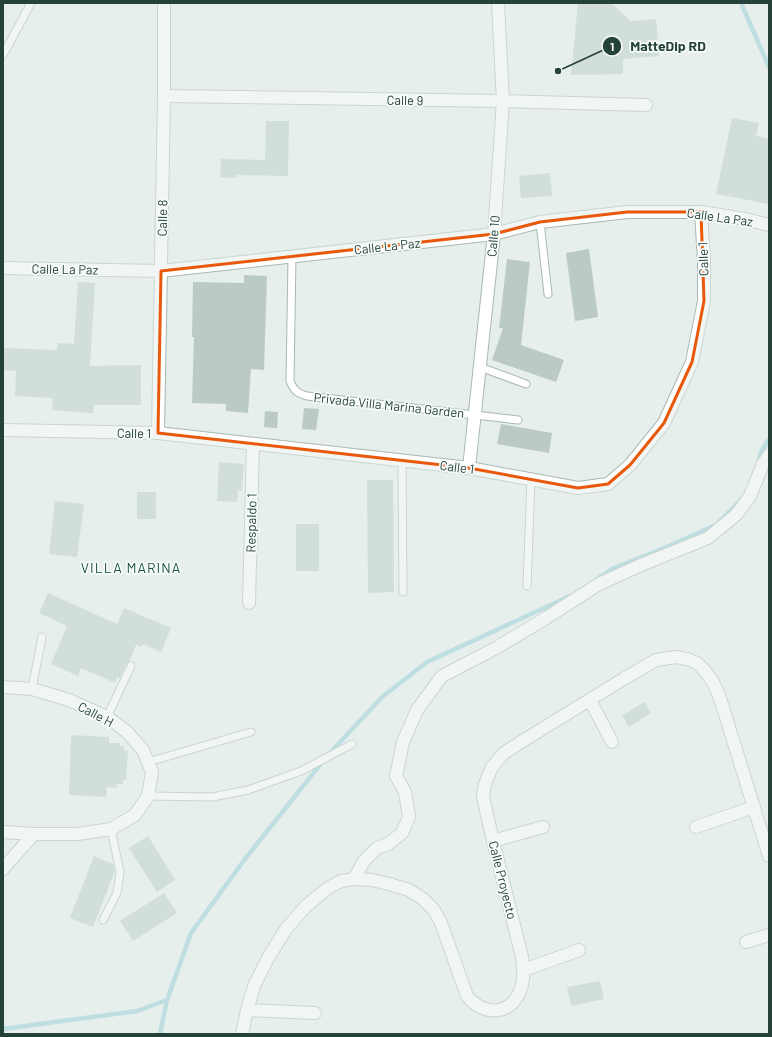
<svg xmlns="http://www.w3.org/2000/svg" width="772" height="1037" font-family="Barlow,sans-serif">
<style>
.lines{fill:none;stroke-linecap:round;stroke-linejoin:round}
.stream{stroke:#8ec9d4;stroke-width:4.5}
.building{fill:#bbcac4}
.service-casing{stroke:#a8b8b2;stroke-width:9}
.minor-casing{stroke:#a8b8b2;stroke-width:14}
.service{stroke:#fff;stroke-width:7}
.minor{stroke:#fff;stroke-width:12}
.marked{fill:none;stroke:#e8590c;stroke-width:3;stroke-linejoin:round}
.labels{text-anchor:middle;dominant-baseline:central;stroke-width:3.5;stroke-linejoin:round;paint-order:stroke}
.street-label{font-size:13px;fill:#24423a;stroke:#f7fbf9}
.neighbourhood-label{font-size:14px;letter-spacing:1px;fill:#1f5548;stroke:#f7fbf9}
.leader{fill:none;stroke:#24423a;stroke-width:1.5}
.callout-dot{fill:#24423a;stroke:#f7fbf9;stroke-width:1.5}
.mark-label{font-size:12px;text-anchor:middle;font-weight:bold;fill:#fff}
.callout-label{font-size:14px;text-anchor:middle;font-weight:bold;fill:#24423a;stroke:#f7fbf9;stroke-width:3.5;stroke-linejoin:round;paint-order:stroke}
</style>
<rect width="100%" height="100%" fill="#e6efeb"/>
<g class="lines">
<g class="stream">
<path d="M741,3L769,67"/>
<path d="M758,464L761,452L769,439"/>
<path d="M597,579L614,568L669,546L716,525L741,500"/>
<path d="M329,754L382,697L427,662L570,596"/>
<path d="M3,1029L137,1011L167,1000"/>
<path d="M160,1034L167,1000L191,933L245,859L323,761"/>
</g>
</g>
<g class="building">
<path d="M578,3H612L630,21L656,19L659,56L623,59V74L571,75Z"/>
<path d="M732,118L759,123L756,136L769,139V204L716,194Z"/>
<path d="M266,121H289L288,176L236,175V178L220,177L221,159L265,160Z"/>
<path d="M550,173L552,196L521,198L519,176Z"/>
<path d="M589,249L598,317L575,321L566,253Z"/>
<path d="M507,259L530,262L521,345L564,360L556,382L492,360L503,328H499Z"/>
<path d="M244,275L267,276L264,370L251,369L248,413L226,411V404L192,403L194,337H192L193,282L244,283Z"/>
<path d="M78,282L95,283L90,366L141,365V405H94L93,413L52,410L53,398L15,396L16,371L3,370V348L57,350L58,343L74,344Z"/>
<path d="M304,408L319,409L316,430L302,429Z"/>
<path d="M265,411L278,412L277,428L264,427Z"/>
<path d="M501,424L552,433L549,453L497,444Z"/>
<path d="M219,462L244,464L242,491L238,490L237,502L217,501Z"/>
<path d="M367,480H393L394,592L368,593Z"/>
<rect x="137" y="492" width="19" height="27"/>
<path d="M55,501L84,504L77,557L49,554Z"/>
<rect x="296" y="524" width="23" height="47"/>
<path d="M48,593L117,624L124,608L171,628L161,652L143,644L141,647L136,645L129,662L126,664L120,678L117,677L115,683L81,668L78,676L51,664L67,626L39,613Z"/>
<path d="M644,702L651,713L629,727L622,716Z"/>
<path d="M71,735L109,737V743H120V746H124V751H128L126,780H123V784H117L116,788L107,787L106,797L69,795Z"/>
<path d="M148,836L175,880L157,892L129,848Z"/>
<path d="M94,856L113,864L115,871L93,927L70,918Z"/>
<path d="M164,893L177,913L133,941L120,921Z"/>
<path d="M600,981L604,999L571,1006L567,987Z"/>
</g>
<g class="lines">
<defs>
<g id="service">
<path d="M3,55L31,3"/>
<path d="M540,222L548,294"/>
<path d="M292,256L290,381C294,391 297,393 307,396L518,420"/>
<path d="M480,367L526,384"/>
<path d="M402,460L403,592"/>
<path d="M527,586L531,479"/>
<path d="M32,689L42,637"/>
<path d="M107,717L131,666"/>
<path d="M148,762L251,732"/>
<path d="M148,796L212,797L248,790L301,771L352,744"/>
<path d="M103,920L117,893L120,872L111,829"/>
</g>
<g id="minor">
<path d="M164,96L503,101L646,105"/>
<path d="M3,268L161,271L494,234L540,222L627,212H701L745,219L769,225"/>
<path d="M3,430L158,433L469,468L578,488L608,484L630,465L664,423L692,362L704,301V261L701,212"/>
<path d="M158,433L164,96V3"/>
<path d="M469,468L494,234L503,101L498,3"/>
<path d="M249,603L253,444"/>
<path d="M3,687L32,689L69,700L107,717L126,731L143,750L152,772L148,796L135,815L111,829L78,834H34L3,832"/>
<path d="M590,700L612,742"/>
<path d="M696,827L754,807"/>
<path d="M493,841L543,827"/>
<path d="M3,869L8,863L34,834"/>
<path d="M354,879L364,861L377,848L388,844L402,833L409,817L405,792L396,776L403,742L417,710L442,676L496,648L546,618L599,584L641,565L708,538L737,514L750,496L763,464L769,455"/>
<path d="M746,942L769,935"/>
<path d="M524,970L579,950"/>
<path d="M247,1010L315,1013"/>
<path d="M242,1034L247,1010L254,986L268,958L286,929L305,907L328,888L341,881L354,879L372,880L389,884L409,890L423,899L434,910L441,923L467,996C481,1013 504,1017 517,997C525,985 524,970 522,957L493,841L483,797L485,784L492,767L504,753L521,742L625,678L656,660L676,657L687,659L697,663L705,671L713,682L720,698L769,856"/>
</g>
</defs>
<use href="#service" class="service-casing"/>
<use href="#minor" class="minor-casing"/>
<use href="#service" class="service"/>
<use href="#minor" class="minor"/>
</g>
<path d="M0 0H772V1037H0ZM627,212H701L704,301L692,362L664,423L630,465L608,484L578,488L469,468L158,433L161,271L494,234L540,222Z" fill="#e6efeb" fill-opacity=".55" fill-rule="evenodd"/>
<path class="marked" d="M627,212H701L704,301L692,362L664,423L630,465L608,484L578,488L469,468L158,433L161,271L494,234L540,222Z"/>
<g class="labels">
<g class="street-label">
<text transform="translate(405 100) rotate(1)">Calle 9</text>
<text transform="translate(720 217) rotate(8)">Calle La Paz</text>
<text transform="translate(162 218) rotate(-89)">Calle 8</text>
<text transform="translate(493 236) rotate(-85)">Calle 10</text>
<text transform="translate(387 246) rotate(-6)">Calle La Paz</text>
<text transform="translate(703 259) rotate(-92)">Calle 1</text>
<text transform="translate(65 269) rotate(1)">Calle La Paz</text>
<text transform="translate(389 405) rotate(6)">Privada Villa Marina Garden</text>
<text transform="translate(134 433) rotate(1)">Calle 1</text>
<text transform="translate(457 467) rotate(7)">Calle 1</text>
<text transform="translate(251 523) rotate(-89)">Respaldo 1</text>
<text transform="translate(96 714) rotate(28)">Calle H</text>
<text transform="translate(503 880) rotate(76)">Calle Proyecto</text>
</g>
<g class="neighbourhood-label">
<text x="131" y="567">VILLA MARINA</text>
</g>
</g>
<path class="leader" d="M558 71L612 46"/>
<g class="callout-dot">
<circle cx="558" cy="71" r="4"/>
<circle cx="612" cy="46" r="10"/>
</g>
<g class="mark-label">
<text x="612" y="51">1</text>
</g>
<g class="callout-label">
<text x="668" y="51">MatteDip RD</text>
</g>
<rect width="772" height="1037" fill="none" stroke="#24423a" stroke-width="8"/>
</svg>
